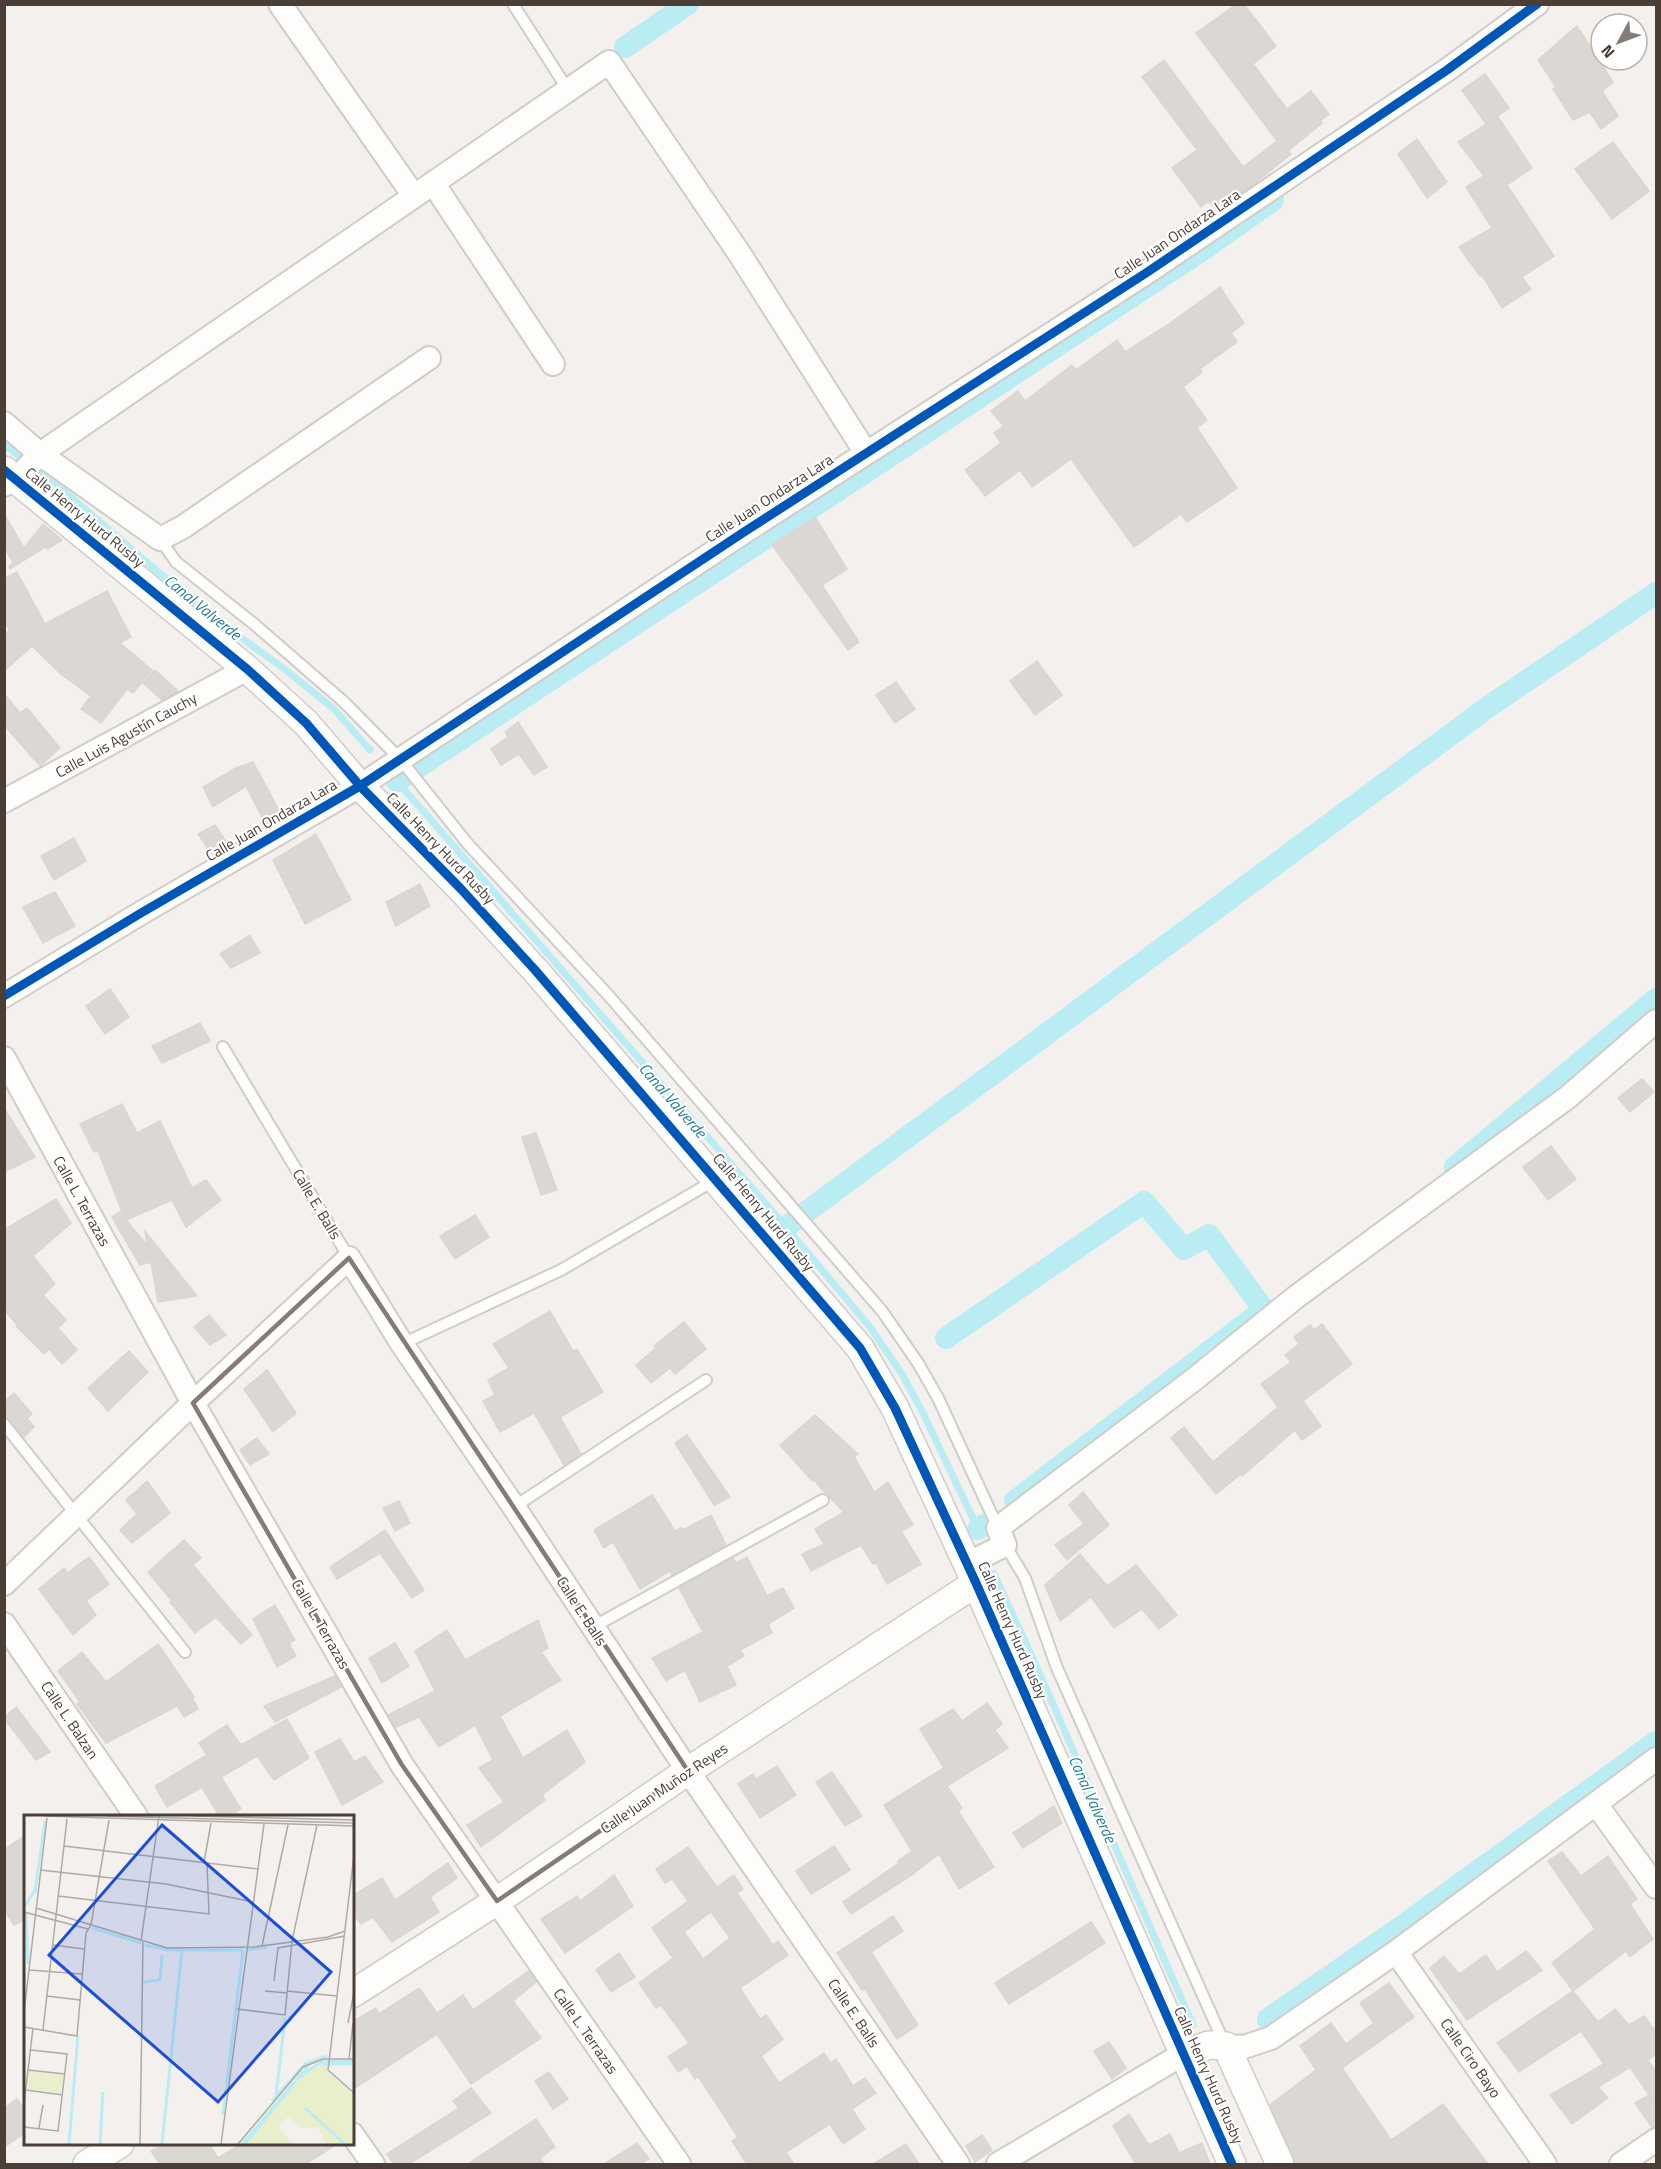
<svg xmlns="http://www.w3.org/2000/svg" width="1661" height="2169" font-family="'Titillium Web',sans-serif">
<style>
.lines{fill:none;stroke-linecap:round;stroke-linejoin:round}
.stream{stroke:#baecf4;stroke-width:7}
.canal{stroke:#baecf4;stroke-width:22}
.building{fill:#dbd7d3;stroke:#dbd6d2;stroke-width:1.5;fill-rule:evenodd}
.service-casing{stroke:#d0ccc8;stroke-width:14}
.minor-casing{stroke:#d0ccc8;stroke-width:26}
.tertiary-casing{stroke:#d0ccc8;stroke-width:30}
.service{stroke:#fdfdfc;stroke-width:10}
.minor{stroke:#fdfdfc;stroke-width:22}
.tertiary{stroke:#fdfdfc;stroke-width:27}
.cycleway-casing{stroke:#fff;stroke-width:13}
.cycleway{stroke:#0057b8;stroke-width:9}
.marked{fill:none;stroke:#867c77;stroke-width:4.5;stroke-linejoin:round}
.labels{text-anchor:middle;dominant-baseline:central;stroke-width:4.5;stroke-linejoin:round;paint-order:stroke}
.street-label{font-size:15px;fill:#4b3e37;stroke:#fff}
.water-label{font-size:16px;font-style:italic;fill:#1f7b8c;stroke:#fff}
.inset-river{fill:none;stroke:#baecf4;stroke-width:3}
.inset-road{fill:none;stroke:#b0a9a4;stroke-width:1.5}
.view{fill:#1d4ed8;fill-opacity:0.15;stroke:#1d4ed8;stroke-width:3}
.inset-edge{fill:none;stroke:#4b3e37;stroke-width:3}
</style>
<rect width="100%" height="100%" fill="#f3f0ed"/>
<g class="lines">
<g class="stream">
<path d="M4,445L51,480L199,607L283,668L333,708L370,750"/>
<path d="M397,781L786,1227L870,1327L902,1374L922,1411L978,1529"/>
<path d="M994,1574L1035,1663L1193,2025"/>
</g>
<g class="canal">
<path d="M625,47L688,4"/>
<path d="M397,781L1207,247L1273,200"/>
<path d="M1455,1167L1656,999"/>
<path d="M786,1227L1488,707L1656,593"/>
<path d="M946,1338L1144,1202L1184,1249L1209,1235L1264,1310"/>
<path d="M1015,1501L1253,1318"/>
<path d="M978,1529L984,1525"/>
<path d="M1268,2019L1398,1929L1656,1742"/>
</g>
</g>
<g class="building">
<path d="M1237,4H1244L1276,46L1253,64L1287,109L1311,91L1329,114L1320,121L1322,123L1288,151L1291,154L1255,183L1233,198L1230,195L1214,207L1209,201L1201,207L1172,168L1197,150L1142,77L1164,60L1243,167L1277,141L1196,33Z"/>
<path d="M1577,26L1613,82L1602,91L1618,116L1601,129L1590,112L1573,120L1553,89L1556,87L1538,60Z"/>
<path d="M1485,74L1509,108L1486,124L1462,90Z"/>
<path d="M1498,117L1532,168L1507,185L1554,256L1522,277L1531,289L1502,308L1482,275L1480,276L1459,247L1492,228L1466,187L1484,176L1458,142Z"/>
<path d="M1417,139L1447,182L1427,198L1398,154Z"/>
<path d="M1613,142L1649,191L1612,219L1575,169Z"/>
<path d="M1220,287L1244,323L1231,333L1237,342L1200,369L1202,372L1183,387L1207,420L1197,428L1237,488L1187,522L1181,514L1134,547L1071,459L1032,487L1020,470L985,496L965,470L1001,443L994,433L1004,426L991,411L1018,391L1025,401L1072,365L1076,370L1117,340L1125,352L1166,326Z"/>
<path d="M4,513L24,548L43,524L62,540L48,549L45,547L10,569L9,567L13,562L4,547Z"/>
<path d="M815,517L847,569L822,585L859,642L848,650L772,545Z"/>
<path d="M17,572L45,624L107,591L131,637L120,643L152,670L133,693L127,689L101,723L81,709L91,696L62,675L32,646L4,671V635L10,630L4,622V579Z"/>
<path d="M1037,661L1062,695L1035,715L1010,681Z"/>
<path d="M155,670L178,691L162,700L143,683Z"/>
<path d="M896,682L915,709L895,723L876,695Z"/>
<path d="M4,694L20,713L27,708L60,748L40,766L4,725Z"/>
<path d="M518,722L547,767L534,775L519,754L501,765L491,749L508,737L505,732Z"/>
<path d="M253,762L282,816L266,825L246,786L213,807L203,787L236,768Z"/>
<path d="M215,825L229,846L213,855L198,834Z"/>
<path d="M316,834L351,900L305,924L273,860Z"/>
<path d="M74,838L86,861L54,880L41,856Z"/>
<path d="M420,884L430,906L396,926L386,902Z"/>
<path d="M55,892L75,926L43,943L23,907Z"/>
<path d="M250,935L260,953L231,968L220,954Z"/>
<path d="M110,989L129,1017L105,1034L86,1006Z"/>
<path d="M200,1023L210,1041L162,1063L152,1046Z"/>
<path d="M1642,1079L1654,1092L1630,1112L1618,1098Z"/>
<path d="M122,1104L137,1133L160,1121L192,1188L206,1180L221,1200L186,1227L172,1200L126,1220L147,1245L145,1231L197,1296L158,1302L151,1262L140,1265L112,1217L120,1212L125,1219L98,1151L94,1152L80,1124Z"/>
<path d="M4,1108L35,1157L4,1172Z"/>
<path d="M536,1133L557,1190L541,1195L522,1137Z"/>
<path d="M1551,1146L1576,1179L1548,1200L1523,1167Z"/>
<path d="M56,1199L71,1223L33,1256L55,1284L43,1295L66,1320L58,1328L77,1350L62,1364L49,1349L44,1354L16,1326L17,1325L4,1309V1230Z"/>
<path d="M475,1215L489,1237L455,1259L440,1236Z"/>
<path d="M550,1311L573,1351L577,1349L603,1392L560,1417L581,1454L564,1465L534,1413L500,1432L483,1401L495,1395L488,1380L509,1368L493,1344Z"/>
<path d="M209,1315L226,1335L210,1345L194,1327Z"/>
<path d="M684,1322L706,1349L675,1374L670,1368L651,1383L636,1365L656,1348L654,1346Z"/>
<path d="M1322,1324L1352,1364L1303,1401L1321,1426L1302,1440L1295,1430L1242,1476L1241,1474L1216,1494L1171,1438L1184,1427L1213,1462L1278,1407L1261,1384L1291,1362L1285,1355L1299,1344L1294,1337L1310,1325L1314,1330Z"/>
<path d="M129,1351L148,1372L108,1411L88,1388Z"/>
<path d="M267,1370L296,1413L273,1432L244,1389Z"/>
<path d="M14,1393L32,1414L27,1418L34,1427L24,1437L10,1419L4,1417V1402Z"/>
<path d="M815,1415L858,1454L854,1456L874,1492L888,1482L913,1525L901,1531L921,1564L887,1584L876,1563L873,1564L861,1545L811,1571L802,1554L824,1544L815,1529L844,1512L818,1485L815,1480L812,1481L780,1445Z"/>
<path d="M687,1435L730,1497L714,1505L675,1443Z"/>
<path d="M257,1438L269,1454L250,1465L240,1450Z"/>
<path d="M147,1481L170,1513L132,1543L120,1530L137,1514L126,1500Z"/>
<path d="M1083,1492L1109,1525L1067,1560L1055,1545L1084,1524L1069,1505Z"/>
<path d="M652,1495L675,1531L681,1528L683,1530L711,1515L726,1545L672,1575L670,1571L640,1589L613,1542L604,1548L594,1530Z"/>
<path d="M399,1501L410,1523L395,1531L383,1508Z"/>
<path d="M385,1530L424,1590L412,1598L380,1553L337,1579L330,1567Z"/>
<path d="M184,1540L201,1558L193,1565L252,1635L241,1644L216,1617L195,1633L170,1602L172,1601L148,1572Z"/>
<path d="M1080,1554L1107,1586L1136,1565L1177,1615L1159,1629L1142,1609L1114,1628L1091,1597L1060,1621L1045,1585Z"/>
<path d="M89,1557L109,1584L86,1601L96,1615L73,1635L39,1589L64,1568L67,1573Z"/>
<path d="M747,1557L767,1596L783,1588L794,1608L768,1624L772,1633L740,1650L744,1656L727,1666L736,1685L700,1702L685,1670L666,1681L652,1658L703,1632L679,1588L733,1558L736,1563Z"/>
<path d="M275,1605L295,1640L289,1643L296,1656L277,1667L253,1619Z"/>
<path d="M538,1620L548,1648L541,1652L561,1680L500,1716L523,1758L567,1730L585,1762L542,1795L545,1800L481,1847L467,1825L504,1802L479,1768L493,1760L475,1725L439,1747L419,1717L396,1727L388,1715L435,1691L415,1651L447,1630L465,1660Z"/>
<path d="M395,1643L409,1666L382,1683L369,1658Z"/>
<path d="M158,1644L194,1697L192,1698L198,1709L184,1717L177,1706L106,1743L77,1704L80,1702L58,1671L82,1652L106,1682Z"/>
<path d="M335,1676L341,1687L275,1722L264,1706Z"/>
<path d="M987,1703L1002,1724L995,1730L1008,1748L947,1786L962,1808L958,1811L994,1867L959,1889L939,1854L909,1877L851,1914L843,1902L899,1863L898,1861L912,1851L884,1805L944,1768L920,1729L953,1709L962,1721Z"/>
<path d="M16,1707L50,1752L36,1760L4,1718Z"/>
<path d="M287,1719L309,1758L274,1780L257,1756L221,1777L241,1809L229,1816H219L202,1787L167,1807L155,1786L207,1755L199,1743L227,1725L241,1745Z"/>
<path d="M340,1739L354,1762L365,1756L383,1782L342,1805L315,1752Z"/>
<path d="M777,1766L796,1795L760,1818L738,1784L753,1774L756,1779Z"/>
<path d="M832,1772L862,1816L845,1826L816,1782Z"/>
<path d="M1054,1806L1062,1823L1023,1848L1013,1833Z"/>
<path d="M26,1835V1919L14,1925L4,1910V1850Z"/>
<path d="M834,1846L850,1870L811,1894L796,1871Z"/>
<path d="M688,1847L717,1887L734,1875L743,1889L737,1893L773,1945L778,1941L788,1955L740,1988L760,2019L766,2015L783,2039L761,2056L779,2083L824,2053L831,2063L836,2059L853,2086L865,2078L876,2093L852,2109L865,2129L843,2144L830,2124L786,2152L794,2164H747L732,2141L738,2137L698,2076L695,2079L687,2066L678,2072L668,2057L689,2043L661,2005L656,2008L639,1983L673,1958L652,1928L688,1901L672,1879L665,1883L656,1869ZM711,1912L730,1938L703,1959L684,1932Z"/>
<path d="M1562,1852L1581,1876L1608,1856L1637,1899L1630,1904L1653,1939L1630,1957L1626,1951L1573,1991L1552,1963L1595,1929L1548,1861Z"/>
<path d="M448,1863L457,1878L430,1897L439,1912L392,1942L373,1917L361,1924L352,1913V1896L382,1878L395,1900Z"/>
<path d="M614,1875L633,1906L565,1953L541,1919L577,1896L580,1901Z"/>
<path d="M893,1916L903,1931L871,1952L918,2025L897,2039L865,1989L862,1990L837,1953Z"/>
<path d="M1091,1922L1105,1943L1009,2004L995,1983Z"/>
<path d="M1526,1951L1542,1970L1467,2020L1430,1968L1444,1956L1459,1974L1486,1955L1497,1972Z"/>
<path d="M619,1953L635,1977L611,1992L596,1970Z"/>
<path d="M529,1971L536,1982L513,2001L541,2038L471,2084L437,2034L352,2090V2022L376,2008L379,2014L419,1988L437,2013L463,1995L473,2010Z"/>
<path d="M1389,1983L1414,2017L1342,2068L1391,2140L1443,2104L1488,2164H1296L1294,2157L1270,2105L1316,2070L1300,2046L1331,2023L1346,2044L1374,2023L1360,2003Z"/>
<path d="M1573,1991L1598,2022L1615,2009L1629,2025L1644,2016L1656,2032V2054L1648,2060L1656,2072V2105L1630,2067L1598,2087L1608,2098L1572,2124L1550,2095L1604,2064L1581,2031L1519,2072L1497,2043Z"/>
<path d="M1109,2042L1126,2068L1112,2079L1094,2051Z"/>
<path d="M549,2072L568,2099L553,2109L535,2081Z"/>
<path d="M471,2088L491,2113L409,2164H394L387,2154L459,2108L453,2101Z"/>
<path d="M1649,2095L1656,2106V2127H1652L1635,2103Z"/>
<path d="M17,2099L26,2112V2132L4,2147V2108Z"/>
<path d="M1129,2114L1149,2145L1170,2134L1179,2153L1202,2143L1210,2164H1136L1113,2126Z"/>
<path d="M536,2119L555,2147L540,2158L544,2164H468Z"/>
<path d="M982,2135L992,2150L975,2162L966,2146Z"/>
<path d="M637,2143L649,2159L639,2164H604Z"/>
<path d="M164,2144H209L218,2158L241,2144H337L306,2164H160L151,2151Z"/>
<path d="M906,2144L919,2164H873Z"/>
</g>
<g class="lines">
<defs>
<g id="service">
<path d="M513,4L568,90"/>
<path d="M160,539L176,562L254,624L344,702L400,759L467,843L609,996L882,1311L918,1363L938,1398L998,1528"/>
<path d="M223,1047L349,1258"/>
<path d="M402,1344L561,1270L715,1180"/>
<path d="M4,1424L185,1652"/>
<path d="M514,1507L706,1380"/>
<path d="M1005,1545L1025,1578L1057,1668L1225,2045"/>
<path d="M593,1627L823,1500"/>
</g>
<g id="minor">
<path d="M280,4L414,196"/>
<path d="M433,183L553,364"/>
<path d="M4,423L40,454L160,539L183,527L429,358"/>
<path d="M4,485L16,479L40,454L609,62L739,253L866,453"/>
<path d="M4,801L247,669"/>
<path d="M4,996L141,913L360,786L744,532L1146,273L1447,70L1537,4"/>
<path d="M4,1058L193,1403L402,1765L679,2164"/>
<path d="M967,1564L1005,1545L998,1528L1192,1381L1296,1297L1568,1097L1656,1021"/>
<path d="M4,1584L193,1403L349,1258L402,1344L514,1507L688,1771L958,2164"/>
<path d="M4,1624L136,1816"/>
<path d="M1596,1804L1656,1887"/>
<path d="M1396,1952L1545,2164"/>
<path d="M1226,2046L1244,2047L1271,2038L1396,1952L1656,1759"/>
<path d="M352,2134L373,2164"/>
<path d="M998,2164L1183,2054"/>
<path d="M1621,2164L1656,2140"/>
</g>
<g id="tertiary">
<path d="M4,470L247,669L306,723L360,786L461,889L535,970L860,1348L895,1408L976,1583L1232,2164"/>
<path d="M352,1994L497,1901L688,1771L976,1583"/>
<path d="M1183,2054L1209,2045L1226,2046L1280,2164"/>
<path d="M87,2164L120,2144"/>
</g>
</defs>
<use href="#service" class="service-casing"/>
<use href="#minor" class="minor-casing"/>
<use href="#tertiary" class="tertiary-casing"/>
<use href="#service" class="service"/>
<use href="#minor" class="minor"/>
<use href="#tertiary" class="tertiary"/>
<defs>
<g id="cycleway">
<path d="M4,470L247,669L306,723L360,786L461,889L535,970L860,1348L895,1408L976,1583L1232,2164"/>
<path d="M4,996L141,913L360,786L744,532L1146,273L1447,70L1537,4"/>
</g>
</defs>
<use href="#cycleway" class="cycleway-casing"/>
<use href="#cycleway" class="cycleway"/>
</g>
<path class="marked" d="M349,1258L688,1771L497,1901L402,1765L193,1403Z"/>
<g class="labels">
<g class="street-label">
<text transform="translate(1177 234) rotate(-34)">Calle Juan Ondarza Lara</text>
<text transform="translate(769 498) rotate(-33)">Calle Juan Ondarza Lara</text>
<text transform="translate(85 517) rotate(39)">Calle Henry Hurd Rusby</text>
<text transform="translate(126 735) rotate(-29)">Calle Luis Agustín Cauchy</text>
<text transform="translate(271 820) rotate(-30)">Calle Juan Ondarza Lara</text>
<text transform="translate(441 848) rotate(46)">Calle Henry Hurd Rusby</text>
<text transform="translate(82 1201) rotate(61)">Calle L. Terrazas</text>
<text transform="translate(317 1204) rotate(59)">Calle E. Balls</text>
<text transform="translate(764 1212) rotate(50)">Calle Henry Hurd Rusby</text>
<text transform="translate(582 1611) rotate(57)">Calle E. Balls</text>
<text transform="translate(321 1624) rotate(60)">Calle L. Terrazas</text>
<text transform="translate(1013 1630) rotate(66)">Calle Henry Hurd Rusby</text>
<text transform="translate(70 1720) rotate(56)">Calle L. Balzan</text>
<text transform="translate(664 1788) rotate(-34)">Calle Juan Muñoz Reyes</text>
<text transform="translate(854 2013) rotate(56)">Calle E. Balls</text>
<text transform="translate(586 2031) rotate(55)">Calle L. Terrazas</text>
<text transform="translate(1471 2058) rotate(55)">Calle Ciro Bayo</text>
<text transform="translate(1209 2075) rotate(66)">Calle Henry Hurd Rusby</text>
</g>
<g class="water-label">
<text transform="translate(203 607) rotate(39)">Canal Valverde</text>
<text transform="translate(673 1100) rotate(49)">Canal Valverde</text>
<text transform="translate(1093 1799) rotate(66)">Canal Valverde</text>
</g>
</g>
<g transform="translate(24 1815)">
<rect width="330" height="330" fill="#f3f0ed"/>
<path d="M303,249V256L330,280V329H303L294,312L277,313L264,302L254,312L269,329H222L282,257ZM5,256L39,260L37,278L4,274Z" fill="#e9eecb"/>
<path class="inset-river" d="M0,92L11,76L21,6M2,98L4,149M68,113L117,128M121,130L144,135H219M224,135L243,132M119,167L136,165L138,140M296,247L330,246M276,262L294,249H330M252,280L261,203M248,286L281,249L303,241M281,293L321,329M199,300L219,135M45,329L54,220M76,329L79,277M138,329L158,135M218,329L284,251M221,329L270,269"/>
<path class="inset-road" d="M20,1L330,11M83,1L330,8M169,1L330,5M40,31L235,54M330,40L304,255L330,278M180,47L187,8M16,55L142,69L229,87M34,81L185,99L183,48M12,93L143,133L230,132L304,122L321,116M0,97L64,114M117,126L135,1M29,130L60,134M238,131L264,10M5,155L58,159M250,166L254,133L321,121M241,176L263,178M263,176L313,181M23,181L56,185M213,194L261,200L268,126L293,10M0,197L23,3M324,208L330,177M0,212L53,221L62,118L67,110L85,5M19,215L43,4M325,244L329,208M4,255L41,259M2,275L39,280M0,289L9,213M0,312L34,316L43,239L7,235M15,313L19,290M116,329L119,127M197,329L240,9M214,329L279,252L299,244H330"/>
<path class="view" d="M138,10L307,157L194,287L25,140Z"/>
<rect width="330" height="330" class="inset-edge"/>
</g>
<rect width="1661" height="2169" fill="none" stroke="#4b3e37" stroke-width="12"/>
<g transform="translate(1619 42) rotate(229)"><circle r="28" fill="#ffffff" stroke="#b7b2af" stroke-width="1.5"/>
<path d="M0-4.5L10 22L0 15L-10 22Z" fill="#867c77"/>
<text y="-9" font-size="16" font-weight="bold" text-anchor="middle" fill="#4b3e37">N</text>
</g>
</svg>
